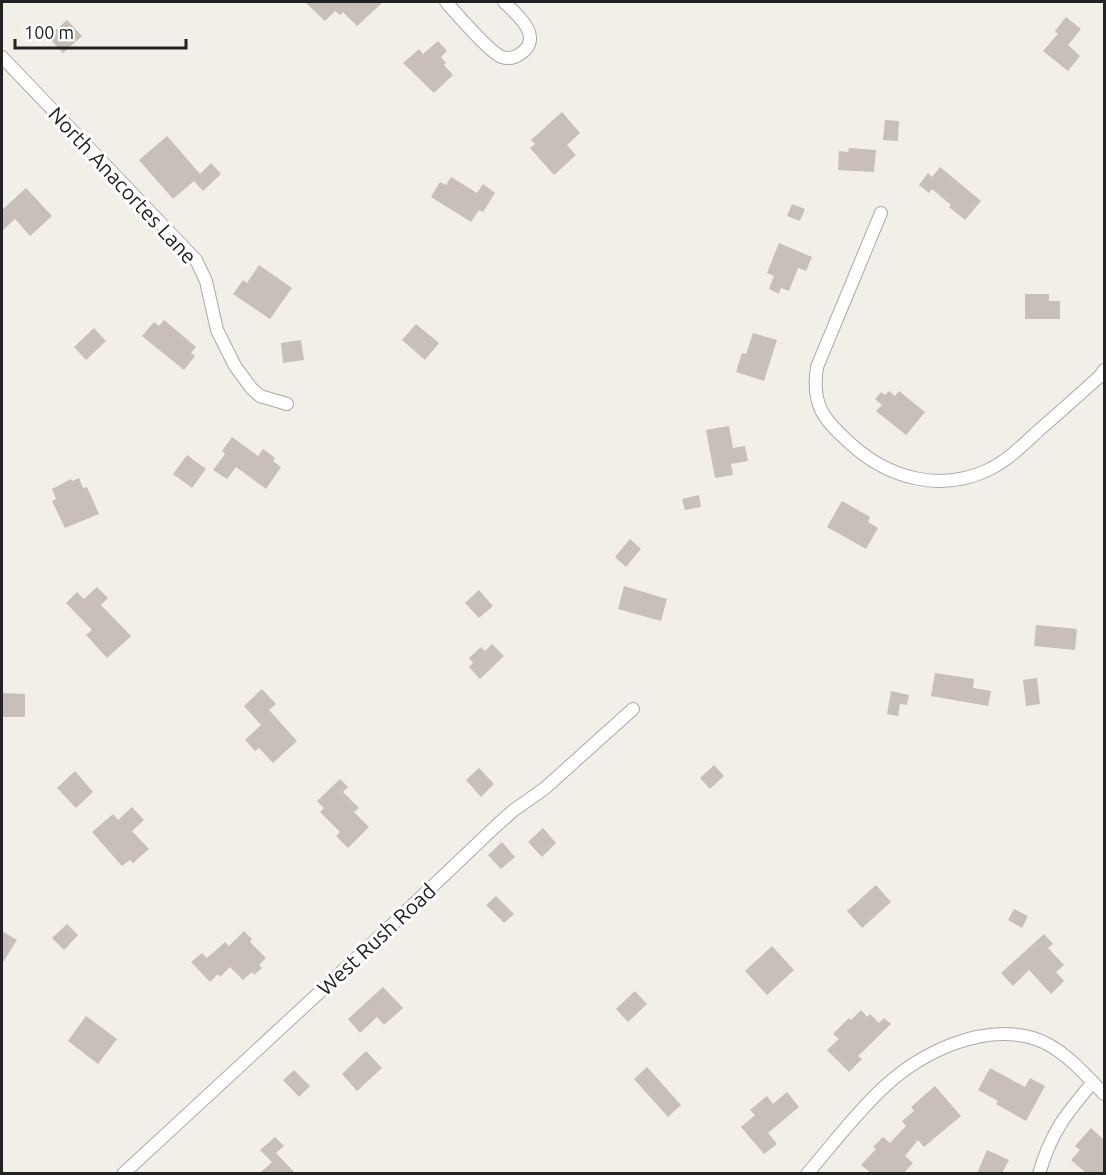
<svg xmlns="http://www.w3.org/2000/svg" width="1106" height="1175" font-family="Ubuntu,sans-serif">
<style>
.building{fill:#c7bfb8}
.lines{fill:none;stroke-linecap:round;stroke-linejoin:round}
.minor-casing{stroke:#a9a9a9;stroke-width:14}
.minor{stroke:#fff;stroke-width:12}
.labels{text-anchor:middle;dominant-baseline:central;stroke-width:6;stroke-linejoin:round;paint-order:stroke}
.street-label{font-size:21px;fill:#222;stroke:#fff}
</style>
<rect width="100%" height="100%" fill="#f2efe9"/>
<g class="building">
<path d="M305,2H383L357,26L343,12L340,15L335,11L325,21Z"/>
<path d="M1066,17L1081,29L1068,45L1080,56L1068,71L1043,51L1058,34L1055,31Z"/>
<path d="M67,20L82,36L63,53L48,37Z"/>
<path d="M438,41L447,51L441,57L446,63L444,65L453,75L434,93L403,63L419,49L423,54Z"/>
<path d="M562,112L580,133L567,145L576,155L554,175L530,148L535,144L531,140Z"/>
<path d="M885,120L899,121L898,141L883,140Z"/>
<path d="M167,136L200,174L211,163L221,174L203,191L194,181L173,199L139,160Z"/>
<path d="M849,148L876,150L874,172L838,170L839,151L848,152Z"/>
<path d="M940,167L981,201L965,220L949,207L951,205L932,189L929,193L919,185L928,173L932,177Z"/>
<path d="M451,177L477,193L483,184L495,193L483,212L479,210L471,222L431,197L440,182L446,185Z"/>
<path d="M26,188L52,216L30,236L15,219L2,231V210Z"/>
<path d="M792,204L805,209L800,221L787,216Z"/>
<path d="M779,243L812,257L806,271L798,268L789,291L781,288L779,294L769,289L774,276L767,273Z"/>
<path d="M259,265L292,288L270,319L233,294L243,280L247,283Z"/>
<path d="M1025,294H1049V301H1060V319H1025Z"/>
<path d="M164,320L196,347L191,353L195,356L184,370L142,336L154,322L159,326Z"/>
<path d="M416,324L439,343L425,360L402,340Z"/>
<path d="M94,328L106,341L86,360L74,347Z"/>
<path d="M753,333L777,340L764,381L736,372L742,353L746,354Z"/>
<path d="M301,340L304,360L283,363L281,343Z"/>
<path d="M889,391L895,396L899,391L925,412L906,435L876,411L882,405L875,399L881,392L885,395Z"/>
<path d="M729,426L733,448L745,446L748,461L731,464L733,475L715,478L706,430Z"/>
<path d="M232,437L258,456L263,449L275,458L273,461L281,467L266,489L236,467L227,479L213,470L225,454L222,451Z"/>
<path d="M187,455L206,469L192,488L173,474Z"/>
<path d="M79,478L83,488L87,487L99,514L65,528L52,501L56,499L52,489L71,479L72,481Z"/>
<path d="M699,495L701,507L685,510L682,499Z"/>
<path d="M842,501L870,517L868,522L878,528L866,549L827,527Z"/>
<path d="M630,539L641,549L626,567L615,557Z"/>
<path d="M624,586L667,599L661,621L618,609Z"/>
<path d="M97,587L108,598L101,605L131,636L107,658L86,635L92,630L66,603L77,592L84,599Z"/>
<path d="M479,590L493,606L479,618L465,603Z"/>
<path d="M1036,625L1077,629L1075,650L1034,646Z"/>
<path d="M492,644L504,656L480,679L469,667L473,663L469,658L481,647L485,651Z"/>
<path d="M935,673L974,679L973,688L991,691L988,706L931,696Z"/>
<path d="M1037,678L1040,704L1026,706L1023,680Z"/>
<path d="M262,689L276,704L269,710L297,741L273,763L259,748L255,751L245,740L261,725L244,706Z"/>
<path d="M891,691L909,695L907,705L900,704L898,716L887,714Z"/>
<path d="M2,693L25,694V717H2Z"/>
<path d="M714,765L724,776L710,789L700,778Z"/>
<path d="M479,768L494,784L481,797L466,780Z"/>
<path d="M75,771L93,792L76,808L57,788Z"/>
<path d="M340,779L348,787L343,792L359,808L354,812L369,827L348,848L336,836L340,832L320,812L324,808L317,801Z"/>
<path d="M132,807L144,820L132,831L149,849L133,863L130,860L122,866L92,832L113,814L118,820Z"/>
<path d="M543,828L556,843L542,857L528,842Z"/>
<path d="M502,842L515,857L501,869L488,855Z"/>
<path d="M876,885L891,902L862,928L847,911Z"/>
<path d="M496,896L514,914L504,923L486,905Z"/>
<path d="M1014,909L1028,916L1022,928L1008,920Z"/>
<path d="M67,924L78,935L64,950L52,938Z"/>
<path d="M2,931L17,940L2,964Z"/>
<path d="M244,931L252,939L250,942L266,958L259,965L262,968L254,975L252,972L243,980L230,967L220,977L218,974L210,982L191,962L202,953L207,958L225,942L229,946Z"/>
<path d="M1044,934L1053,944L1048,948L1064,965L1056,972L1064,981L1051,994L1029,970L1013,986L1001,973Z"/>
<path d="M772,946L794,970L767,995L745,971Z"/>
<path d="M383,987L403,1008L384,1025L377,1017L360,1033L348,1019Z"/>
<path d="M635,991L647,1004L628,1022L616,1009Z"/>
<path d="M861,1010L867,1017L870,1014L879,1023L884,1018L891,1024L858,1056L862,1059L849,1072L827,1050L839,1039L833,1034L849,1018L851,1020Z"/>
<path d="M86,1016L117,1039L98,1064L68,1041Z"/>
<path d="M366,1051L382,1068L357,1091L342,1074Z"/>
<path d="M647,1067L681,1105L668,1117L634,1079Z"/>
<path d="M990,1068L1025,1087L1030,1078L1045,1086L1026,1121L996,1104L998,1101L978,1090Z"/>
<path d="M294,1070L310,1086L299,1097L283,1080Z"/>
<path d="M935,1086L961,1116L924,1147L918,1140L905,1156L913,1163L904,1173H871L861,1165L876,1149L873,1147L883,1137L890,1143L906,1126L902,1121L914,1111L911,1107Z"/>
<path d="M787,1092L799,1107L768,1133L777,1144L764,1154L741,1127L755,1115L750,1110L767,1096L773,1104Z"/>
<path d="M1091,1128L1104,1140V1173H1086L1071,1160L1080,1150L1075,1146Z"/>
<path d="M275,1137L284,1146L276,1153L295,1173H260L272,1162L260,1150Z"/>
<path d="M987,1150L1009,1160L1002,1173H977Z"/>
</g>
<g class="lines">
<defs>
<g id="minor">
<path d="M446,2C456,13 490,53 502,57C508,59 515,58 520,54C545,38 517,14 504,2"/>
<path d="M2,57L196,260L206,281L217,330L235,366L252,389L260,396L287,404"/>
<path d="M881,213L817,367C811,406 824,420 852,445C890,479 941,492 988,470C1007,461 1023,445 1038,431C1059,413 1080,394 1100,376L1104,370"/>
<path d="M123,1174L376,940L497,825L514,810L544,789L633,709"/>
<path d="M807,1174C831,1146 857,1112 883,1088C920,1053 981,1023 1033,1038C1062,1047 1084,1073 1104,1094"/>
<path d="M1039,1174C1051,1132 1066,1114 1093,1082"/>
</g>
</defs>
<use href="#minor" class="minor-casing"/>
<use href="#minor" class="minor"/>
</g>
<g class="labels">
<g class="street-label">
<text transform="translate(123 185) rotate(47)">North Anacortes Lane</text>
<text transform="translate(376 939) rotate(-43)">West Rush Road</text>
</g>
</g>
<rect width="1106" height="1175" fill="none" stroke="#222222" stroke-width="6"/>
<path d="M15 39v9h171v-9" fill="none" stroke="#222222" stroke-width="3"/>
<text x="24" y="39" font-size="18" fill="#222222" stroke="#ffffff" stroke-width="4.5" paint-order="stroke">100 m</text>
</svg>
